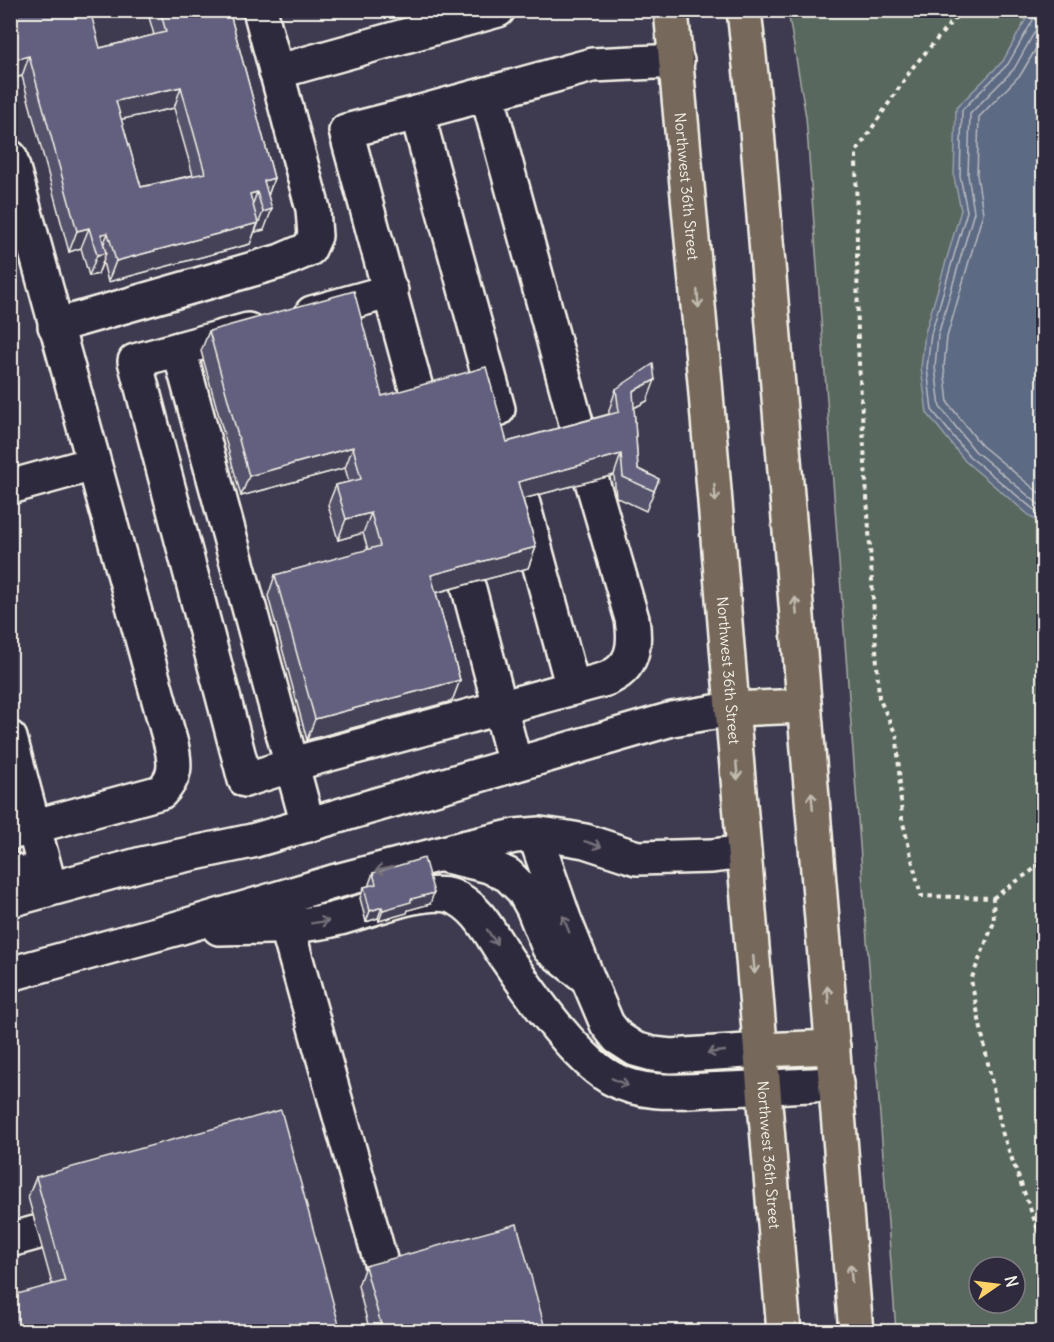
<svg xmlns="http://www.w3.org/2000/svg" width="1054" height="1342" font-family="Delius,sans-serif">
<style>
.green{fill:#58675e;stroke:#a6aca3;stroke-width:1.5;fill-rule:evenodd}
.water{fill:#5d6a83;stroke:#99a0ab;stroke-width:1.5}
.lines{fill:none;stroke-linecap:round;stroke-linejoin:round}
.shore{stroke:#b8bbc0;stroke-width:1.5}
.minor-casing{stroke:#f4f1e8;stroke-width:38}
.major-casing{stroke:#f4f1e8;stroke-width:38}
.path{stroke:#f4f1e8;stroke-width:4;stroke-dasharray:4.5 4.5;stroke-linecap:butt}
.minor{stroke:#2f2a3d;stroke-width:33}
.major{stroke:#76695c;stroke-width:33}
.wall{fill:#54536c;stroke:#f4f1e8;stroke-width:1.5;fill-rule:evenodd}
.shaded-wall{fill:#454358;stroke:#f4f1e8;stroke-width:1.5}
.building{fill:#62607e;stroke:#f4f1e8;stroke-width:1.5;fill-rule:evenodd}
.oneway{stroke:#c2bbb0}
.oneway2{stroke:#747079}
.labels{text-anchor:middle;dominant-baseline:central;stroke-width:4.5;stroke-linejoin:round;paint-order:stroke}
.street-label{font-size:15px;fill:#f4f1e8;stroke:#2f2a3d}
</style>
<rect width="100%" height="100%" fill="#3e3a50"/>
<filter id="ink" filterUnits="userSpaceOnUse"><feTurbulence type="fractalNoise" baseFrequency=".0167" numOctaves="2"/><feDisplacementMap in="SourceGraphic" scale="12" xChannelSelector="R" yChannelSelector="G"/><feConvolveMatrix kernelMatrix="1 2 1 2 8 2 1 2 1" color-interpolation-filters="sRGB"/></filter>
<g filter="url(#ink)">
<path class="green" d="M788,11H1043V1331H896L806,117ZM979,1267H1015V1303H979Z"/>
<path class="water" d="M1027,11H1044L1043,527L965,461L927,413L921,368L925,333L961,210L954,177L956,108L1003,61L1027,17Z"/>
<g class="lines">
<g class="shore">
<path d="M1033,10V20L1008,64L962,110L960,176L967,211L931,334L927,368L932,410L969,456L1044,518"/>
<path d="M1041,10L1039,24L1014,69L970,114L968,175L974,212L938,335L935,367L940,407L975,451L1044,509"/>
<path d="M1044,35L1021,74L979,117L977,175L983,213L947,337L944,367L948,403L981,445L1044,497"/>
</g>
<defs>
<g id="minor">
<path d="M276,72L498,10"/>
<path d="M487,94L581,441"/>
<path d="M417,113L346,131L420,403"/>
<path d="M10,157L171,744C176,765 176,777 161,792L10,833"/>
<path d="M312,313L391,291"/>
<path d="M55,326L281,261L309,249L315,236L313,209L260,10"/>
<path d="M248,330L135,361L245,780L311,759L606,679C634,668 636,645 632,619L592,481"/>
<path d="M179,349L308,825"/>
<path d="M498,409L417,113L592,65L677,61"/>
<path d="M10,487L93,464"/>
<path d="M523,504L573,688"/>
<path d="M469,589L515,764"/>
<path d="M10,738L50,888"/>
<path d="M535,835L564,919L588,979L607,1024L618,1038L635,1049L653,1054L671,1056L761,1050"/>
<path d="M442,855L489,866L508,875L523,890L533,908L549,948L586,977"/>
<path d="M10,869L50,888"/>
<path d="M10,900L142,864L252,841L672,719L732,709"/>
<path d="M281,906L385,1277"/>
<path d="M219,928C255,927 291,928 327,921C361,915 420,887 451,896C478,905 492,937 507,959C530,993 576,1059 611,1078C647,1098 687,1090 727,1089C763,1088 799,1085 836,1084"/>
<path d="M10,974L178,928L333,882L467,847L515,836L540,834L562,837L585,841L637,858L712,856L744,852"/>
<path d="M10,1240L35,1233"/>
</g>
<g id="major">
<path id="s1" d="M671,10L705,382L784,1332"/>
<path d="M744,10L757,131L856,1332"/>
<path d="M732,709L804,706"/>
<path d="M761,1050L833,1047"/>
</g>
</defs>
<use href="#minor" class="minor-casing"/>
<use href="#major" class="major-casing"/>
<g class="path">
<path d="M962,10L913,67L856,152L858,346L879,698L897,737L902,819L921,896L993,898L994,922L971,980L1002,1132L1044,1246"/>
<path d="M993,898L1044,862"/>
</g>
<use href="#minor" class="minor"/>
<use href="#major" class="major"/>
</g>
<g class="wall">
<path d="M10,10L100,48L154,35L147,10H229L274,178L268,196L264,230L255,232V231L250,244L108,282L103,262L98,274L89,276L81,248L69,252L22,76L10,79ZM174,108L193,175L141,187L121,119Z"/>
<path d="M209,331L507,442L609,414V410L616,389L647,401L634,408L638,469L659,479L646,511L616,497L614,475L523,499L536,547L528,568L436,593L460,680L452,701L307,740L268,596L275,575L368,550L363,533L338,540L328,505L336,485L349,482L345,468L241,496L201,351Z"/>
<path d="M373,873L430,904L408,910L407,913L379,921L378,918L366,922L360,898L364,887L369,886V884Z"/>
<path d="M36,1177L341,1332L52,1284L28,1197Z"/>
<path d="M365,1266L546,1332H370L358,1286Z"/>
</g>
<g class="shaded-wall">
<path d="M29,56L22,76L10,79V61Z"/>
<path d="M181,87L174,108L109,122L116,101Z"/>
<path d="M274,178L267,199L264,181Z"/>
<path d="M257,192L250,212V194Z"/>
<path d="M272,209L264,230L255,232L263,212Z"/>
<path d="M258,223L250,244L108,282L116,261Z"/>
<path d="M89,228L81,248L69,252L77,231Z"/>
<path d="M108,233L100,253L101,234Z"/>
<path d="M106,253L98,274L89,276L97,255Z"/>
<path d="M655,380L647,401L626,412L633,391Z"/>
<path d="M353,447L345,468L241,496L249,476Z"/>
<path d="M621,454L614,475L511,502L518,482Z"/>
<path d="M371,513L363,533L338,540L346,519Z"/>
<path d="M536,547L528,568L423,596L431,575Z"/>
<path d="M460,680L452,701L307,740L315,719Z"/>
<path d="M434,893L430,904L408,910L407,913L379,921L383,910L411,899Z"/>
<path d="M382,907L378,918L366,922L370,911Z"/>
</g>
<g class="building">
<path d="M10,10H90L100,48L166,32L160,10H229L274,178L264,181L272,209L263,212L257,192L250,194L258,223L116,261L108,233L101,234L106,253L97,255L89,228L77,231L29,56L10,61ZM181,87L205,173L141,187L116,101Z"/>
<path d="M354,291L382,396L486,367L507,442L619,412L616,389L653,364L655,380L633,391L638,469L659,479L654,491L623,477L621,454L518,482L536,547L431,575L460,680L315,719L275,575L380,546L371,513L346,519L336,485L361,479L353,447L249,476L209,331Z"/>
<path d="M424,858L434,893L411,899V902L383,910L382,907L370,911L364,887L376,884L373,873Z"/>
<path d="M281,1110L341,1332H10V1296L65,1281L36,1177Z"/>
<path d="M517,1224L546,1332H383L365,1266Z"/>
</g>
<defs><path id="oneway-shaft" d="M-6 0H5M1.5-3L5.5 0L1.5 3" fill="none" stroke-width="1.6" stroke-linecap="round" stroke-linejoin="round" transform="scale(1.5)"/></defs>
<g class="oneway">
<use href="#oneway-shaft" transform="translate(698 299) rotate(85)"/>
<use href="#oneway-shaft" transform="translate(715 493) rotate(85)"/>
<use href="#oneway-shaft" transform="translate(796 606) rotate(-95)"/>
<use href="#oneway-shaft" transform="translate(737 771) rotate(85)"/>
<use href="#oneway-shaft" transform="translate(812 801) rotate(-95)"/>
<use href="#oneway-shaft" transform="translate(754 965) rotate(85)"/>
<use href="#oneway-shaft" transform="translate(828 995) rotate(-95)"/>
<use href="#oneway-shaft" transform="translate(851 1273) rotate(-95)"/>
</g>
<g class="oneway2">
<use href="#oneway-shaft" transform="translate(593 844) rotate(18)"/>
<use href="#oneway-shaft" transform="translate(384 869) rotate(166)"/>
<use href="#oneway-shaft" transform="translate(320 922) rotate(-9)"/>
<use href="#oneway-shaft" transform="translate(566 924) rotate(-111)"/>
<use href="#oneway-shaft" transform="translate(492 937) rotate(56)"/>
<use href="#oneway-shaft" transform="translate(716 1052) rotate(174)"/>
<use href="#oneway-shaft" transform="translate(620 1082) rotate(24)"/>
</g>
</g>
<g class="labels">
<g class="street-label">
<text stroke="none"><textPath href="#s1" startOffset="177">Northwest 36th Street</textPath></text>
<text stroke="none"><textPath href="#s1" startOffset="663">Northwest 36th Street</textPath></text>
<text stroke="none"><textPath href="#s1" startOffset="1149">Northwest 36th Street</textPath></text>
</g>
</g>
<rect width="1054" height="1342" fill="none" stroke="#2f2a3d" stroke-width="36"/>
<rect x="18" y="18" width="1018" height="1306" fill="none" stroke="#f4f1e8" stroke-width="2" filter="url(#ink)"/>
<g transform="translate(997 1285) rotate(76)"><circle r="28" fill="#2f2a3d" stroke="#7e7a81" stroke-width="1.5"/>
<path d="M0-4.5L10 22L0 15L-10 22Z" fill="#ffd166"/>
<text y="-9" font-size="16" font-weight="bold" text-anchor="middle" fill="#f4f1e8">N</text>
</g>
</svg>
